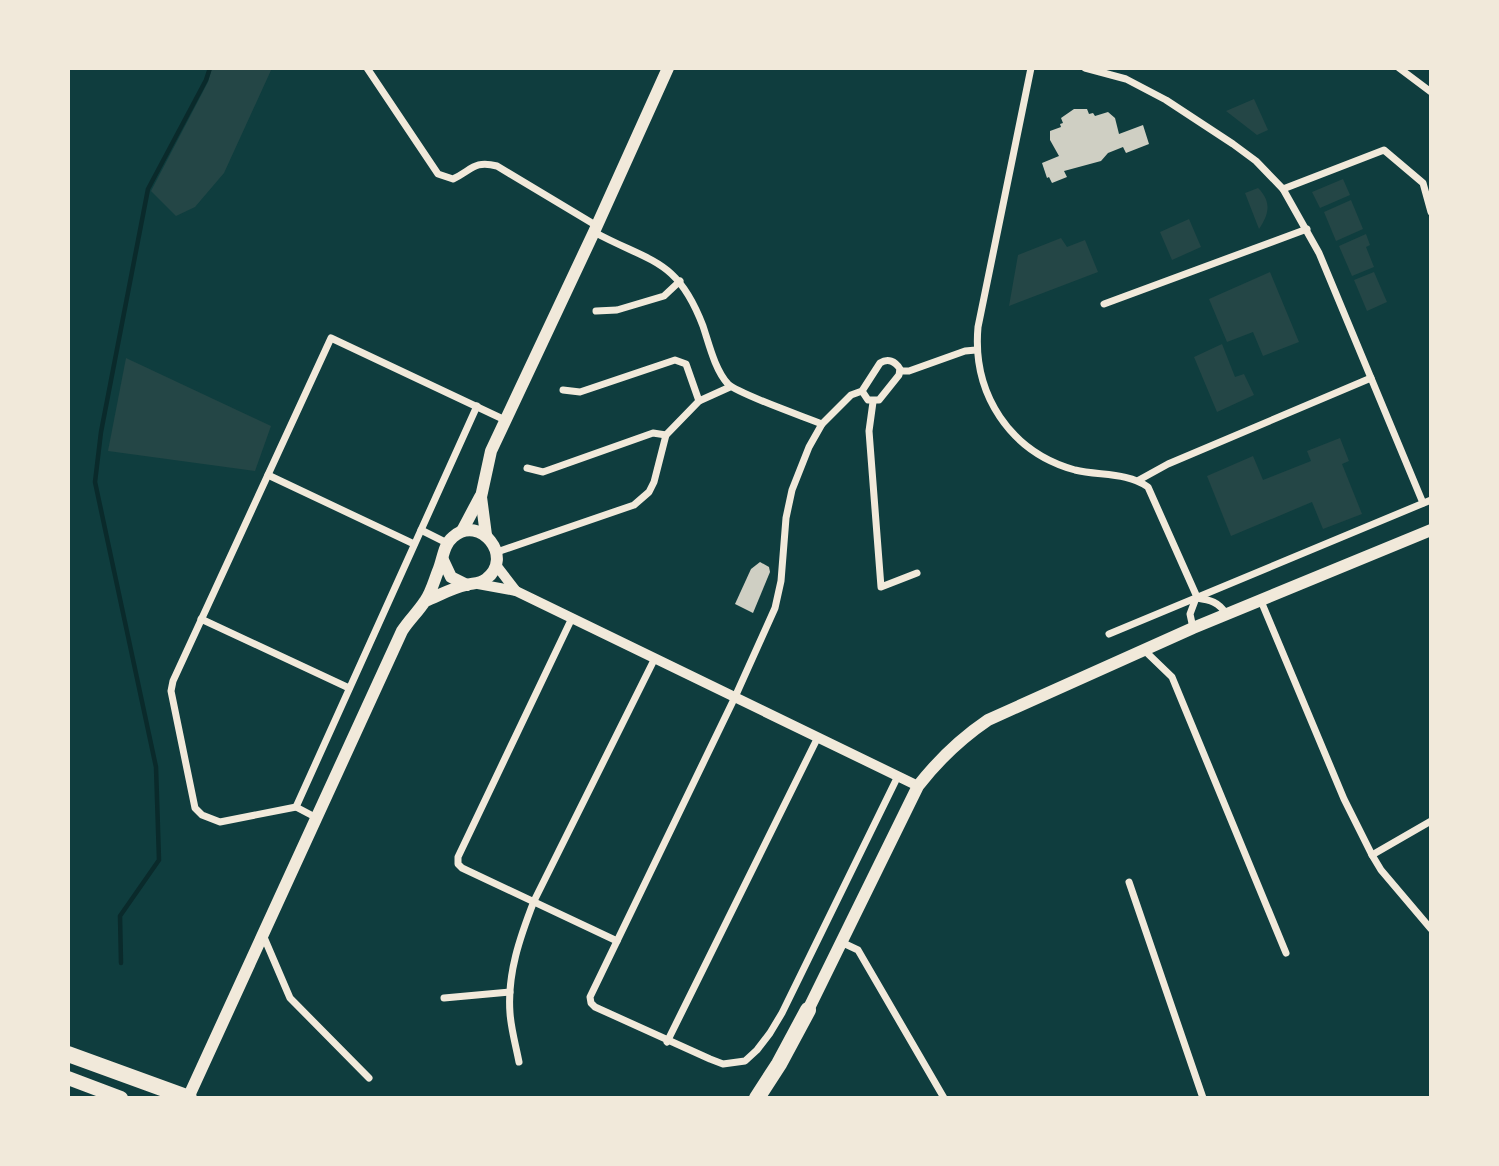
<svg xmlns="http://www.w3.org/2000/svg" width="1499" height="1166" font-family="'Fira Sans',sans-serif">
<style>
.green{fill:#244646}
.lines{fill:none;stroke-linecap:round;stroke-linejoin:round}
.stream{stroke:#0a2a2b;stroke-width:4.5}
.building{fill:#cfcfc3}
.minor{stroke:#f1e9da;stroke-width:7}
.tertiary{stroke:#f1e9da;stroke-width:10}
.secondary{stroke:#f1e9da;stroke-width:12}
.trunk{stroke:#f1e9da;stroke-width:14}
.motorway{stroke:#f1e9da;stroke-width:16}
</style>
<rect width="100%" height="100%" fill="#0f3d3e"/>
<g class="green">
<path d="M212,68H272L224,173L195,207L176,216L151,191L208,82Z"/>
<path d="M1254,99L1268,130L1257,135L1226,111Z"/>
<path d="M1343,179L1350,195L1320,208L1312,192Z"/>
<path d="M1258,188C1272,202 1269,214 1259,229L1245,193Z"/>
<path d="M1351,200L1363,229L1336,241L1324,212Z"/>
<path d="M1189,219L1201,247L1172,260L1160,232Z"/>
<path d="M1366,234L1370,245L1366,247L1374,267L1352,276L1339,246Z"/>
<path d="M1061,238L1067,247L1085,240L1098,272L1009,306L1018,255Z"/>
<path d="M1270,272L1299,342L1263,356L1253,332L1227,342L1209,299Z"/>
<path d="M1374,272L1387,302L1367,311L1354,280Z"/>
<path d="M1222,344L1235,377L1244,374L1254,395L1217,412L1194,357Z"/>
<path d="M126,358L271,426L255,471L108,451Z"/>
<path d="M1340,438L1349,461L1342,464L1362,514L1323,529L1312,502L1231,536L1207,476L1253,456L1263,480L1311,461L1307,451Z"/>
</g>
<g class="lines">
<path class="stream" d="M121,963L120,916L159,860L156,767L95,482L101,432L148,189L206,80L210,68"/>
</g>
<g class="building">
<path d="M1074,109H1087L1089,114L1093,113L1095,116L1108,112L1115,118L1119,134L1143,125L1149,144L1126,153L1123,147L1108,153L1101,161L1064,171L1067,177L1052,183L1049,177L1047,178L1042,163L1059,156L1050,140V131L1061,127L1060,124L1063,123L1061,118Z"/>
<path d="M760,562L769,567L770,572L753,613L735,604L751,569Z"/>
</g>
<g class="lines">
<g class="minor">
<path d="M367,68L438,174L453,179C472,170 474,160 497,166L597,226"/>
<path d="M1031,68L978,327C972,394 1010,452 1075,470C1099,476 1127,472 1148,487L1197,597"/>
<path d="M1085,68L1126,79L1166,100L1233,144L1256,161L1283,189L1319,253L1423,503"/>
<path d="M1399,68L1431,92"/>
<path d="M1283,189L1384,150L1423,183L1431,212"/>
<path d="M594,232C651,263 677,258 703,326C709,344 715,370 728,384C738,394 805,417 822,424"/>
<path d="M1104,304L1307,229"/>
<path d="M596,311L617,310L664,296L680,281"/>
<path d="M900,371H909L965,351L976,350"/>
<path d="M563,390L580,392L675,360L686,364L699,401"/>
<path d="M862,391L868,400H879L899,375L900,369C895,361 888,358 880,363L862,391L851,395L822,424L809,447L792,490L786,518L781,581L775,608L735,697L590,997L591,1003L595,1007L710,1059L723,1064L745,1061L757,1050L770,1033L782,1013L898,776"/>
<path d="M873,402L869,431L881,587L917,573"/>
<path d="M527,468L543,472L653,433L666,435"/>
<path d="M268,475L414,544"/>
<path d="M1139,480L1168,464L1371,378"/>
<path d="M421,530L447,543"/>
<path d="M497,552L634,505L649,492L654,482L666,435L699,401L730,387"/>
<path d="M1197,598C1210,600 1219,602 1226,614"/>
<path d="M1261,601L1344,799L1372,855L1381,870L1431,929"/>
<path d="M572,618L458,857V864L462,868L617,941"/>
<path d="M201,619L349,688"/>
<path d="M1193,628L1190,614L1196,598"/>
<path d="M1109,634L1431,500"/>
<path d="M1144,650L1172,677L1286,953"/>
<path d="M296,807L477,406"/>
<path d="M315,817L296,807L220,822L202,815L195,808L171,691L173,681L331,338L505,420"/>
<path d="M1372,855L1431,821"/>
<path d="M1129,882L1203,1098"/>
<path d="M263,935L290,998L369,1078"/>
<path d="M841,942L858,950L944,1098"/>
<path d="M444,998L510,992"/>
<path d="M667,1042L818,737"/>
<path d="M519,1062C516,1046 511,1029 510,1013C507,974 520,937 534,901L655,658"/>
</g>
<g class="tertiary">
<path d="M496,565L516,591"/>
<path d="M478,584L516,591L918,786"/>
</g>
<g class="secondary">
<path d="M462,531L480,497"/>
<path d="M486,535L481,497L491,451L594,232L668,68"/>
<path d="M443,560L451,577L467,585"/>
<path d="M808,1010L918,786C939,759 960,739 988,720L1193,628L1431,530"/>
<path d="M188,1098L402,631C409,620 418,612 425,601C431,593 434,581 438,571C443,560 443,545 453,537C480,513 515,558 486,579C480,584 473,583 466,585C452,588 438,596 425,601"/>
</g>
<path class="trunk" d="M68,1078L121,1098"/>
<g class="motorway">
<path d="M68,1054L189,1098"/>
<path d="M757,1098L779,1064L808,1010"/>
</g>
</g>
<rect width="1499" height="1166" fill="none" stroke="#f1e9da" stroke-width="140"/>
</svg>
